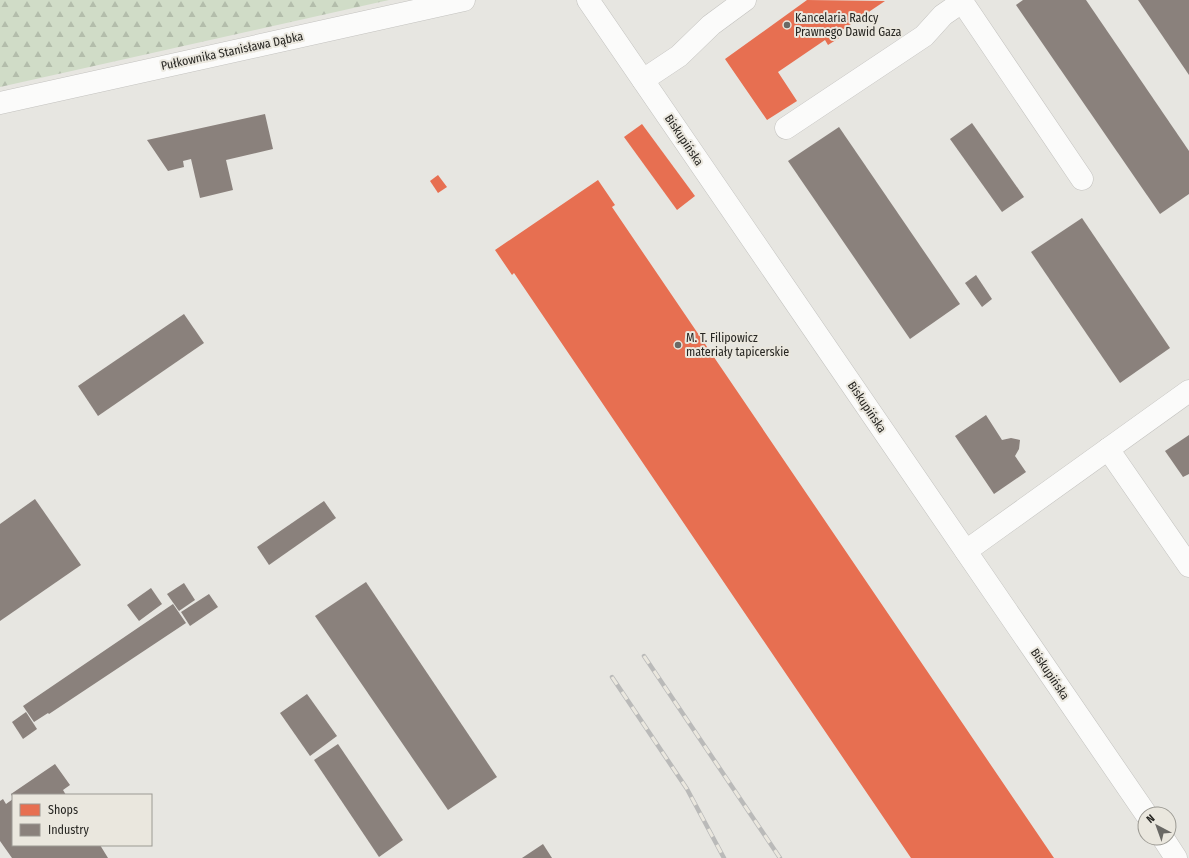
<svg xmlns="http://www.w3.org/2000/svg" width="1189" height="858" font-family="'Fira Sans Condensed',sans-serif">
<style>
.forest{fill:url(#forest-firs)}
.shops{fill:#e76f51}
.industry{fill:#8a817c}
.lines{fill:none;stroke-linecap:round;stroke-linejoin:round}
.minor-casing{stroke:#c3c2bf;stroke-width:23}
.minor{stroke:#fbfbfa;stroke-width:22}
.rail-casing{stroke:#babab9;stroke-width:4.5}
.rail{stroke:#eae7de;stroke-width:3;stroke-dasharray:9;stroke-linecap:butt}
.poi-dot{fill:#6a6965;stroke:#eae7de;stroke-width:1.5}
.labels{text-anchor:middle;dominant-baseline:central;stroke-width:4;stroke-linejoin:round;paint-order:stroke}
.poi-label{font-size:12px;fill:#272622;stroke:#eae7de;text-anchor:start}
.street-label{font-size:12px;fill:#272622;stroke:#eae7de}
</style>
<defs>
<pattern id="forest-firs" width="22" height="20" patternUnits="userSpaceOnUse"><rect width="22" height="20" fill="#d0dcc7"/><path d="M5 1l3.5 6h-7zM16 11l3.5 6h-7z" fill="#b3bdab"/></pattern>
</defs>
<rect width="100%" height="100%" fill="#e7e6e1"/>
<path class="forest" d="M0,0H389L0,87Z"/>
<g class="shops">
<path d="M807,0L885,1L836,34L839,38L828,45L825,40L778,72L797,101L767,120L725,59Z"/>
<path d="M642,124L695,196L677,210L624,137Z"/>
<path d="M438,175L447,187L438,193L430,181Z"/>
<path d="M598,180L615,205L612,207L1054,858H911L514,273L512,275L495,250Z"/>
</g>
<g class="industry">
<path d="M1023,0H1086L1189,151V194L1160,214L1016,5Z"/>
<path d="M1138,0H1189V75Z"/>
<path d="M265,114L273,149L226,160L233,190L200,198L191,159L183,161L184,167L168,171L147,140Z"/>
<path d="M972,123L1024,197L1002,212L950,139Z"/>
<path d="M839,127L960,304L910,339L788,161Z"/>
<path d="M1082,218L1170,348L1120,383L1031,252Z"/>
<path d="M976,275L992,299L982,307L965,283Z"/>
<path d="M184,314L204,343L98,416L78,386Z"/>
<path d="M986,415L1002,440L1011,438L1020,440L1019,449L1015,456L1026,472L994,494L955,436Z"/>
<path d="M1189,435V474L1183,477L1165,451Z"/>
<path d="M35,499L81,565L0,621V524Z"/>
<path d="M324,501L336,518L269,565L257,547Z"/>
<path d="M366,582L497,777L448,810L315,616Z"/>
<path d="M184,583L195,600L179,611L167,594Z"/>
<path d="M151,588L162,604L139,621L127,605Z"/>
<path d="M209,594L218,607L190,626L181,612Z"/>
<path d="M173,604L186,623L49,714L48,713L34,722L23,706Z"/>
<path d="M307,694L337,736L310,756L280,713Z"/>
<path d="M26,712L37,729L23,739L12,722Z"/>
<path d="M338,744L403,840L379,857L314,760Z"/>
<path d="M55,764L70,785L63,790L66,795H13V798L11,794Z"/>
<path d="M3,799L6,804L13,799V845H100L108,858H12L0,841V801Z"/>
<path d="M543,844L552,858H522Z"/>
</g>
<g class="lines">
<defs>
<g id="minor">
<path d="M588,0L1146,814"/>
<path d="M961,0L1082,179"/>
<path d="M643,80L679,56L711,25L745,0"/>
<path d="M0,103L464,0"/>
<path d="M786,128L924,36L943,15L962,2"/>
<path d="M1108,449L1189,566"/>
<path d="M966,551L1189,391"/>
<path d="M1163,838L1176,858"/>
</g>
</defs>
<use href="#minor" class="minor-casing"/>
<use href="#minor" class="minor"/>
<defs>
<g id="rail">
<path d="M644,656L780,858"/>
<path d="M612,677L687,789L724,858"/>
</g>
</defs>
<use href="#rail" class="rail-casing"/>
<use href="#rail" class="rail"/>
</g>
<g class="poi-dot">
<circle cx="787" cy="25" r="4"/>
<circle cx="678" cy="345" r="4"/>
</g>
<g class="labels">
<g class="poi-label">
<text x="795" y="18">Kancelaria Radcy<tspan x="795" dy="14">Prawnego Dawid Gaza</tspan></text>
<text x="686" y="338">M. T. Filipowicz<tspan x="686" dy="14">materiały tapicerskie</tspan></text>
</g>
<g class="street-label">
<text transform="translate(232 51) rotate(-12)">Pułkownika Stanisława Dąbka</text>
<text transform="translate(684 140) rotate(56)">Biskupińska</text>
<text transform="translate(867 407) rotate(56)">Biskupińska</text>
<text transform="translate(1050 674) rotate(56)">Biskupińska</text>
</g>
</g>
<rect x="12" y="794" width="140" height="52" fill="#eae7de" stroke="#9c9a93"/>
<rect x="20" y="804" width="20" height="12" fill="#e76f51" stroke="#9c9a93"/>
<text x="48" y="814" font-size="12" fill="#272622">Shops</text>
<rect x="20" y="824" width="20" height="12" fill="#8a817c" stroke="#9c9a93"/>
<text x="48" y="834" font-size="12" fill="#272622">Industry</text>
<g transform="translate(1157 826) rotate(319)"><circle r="19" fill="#eae7de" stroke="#9c9a93"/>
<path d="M0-3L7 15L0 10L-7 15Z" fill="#6a6965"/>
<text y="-6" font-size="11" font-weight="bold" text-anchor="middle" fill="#272622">N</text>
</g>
</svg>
